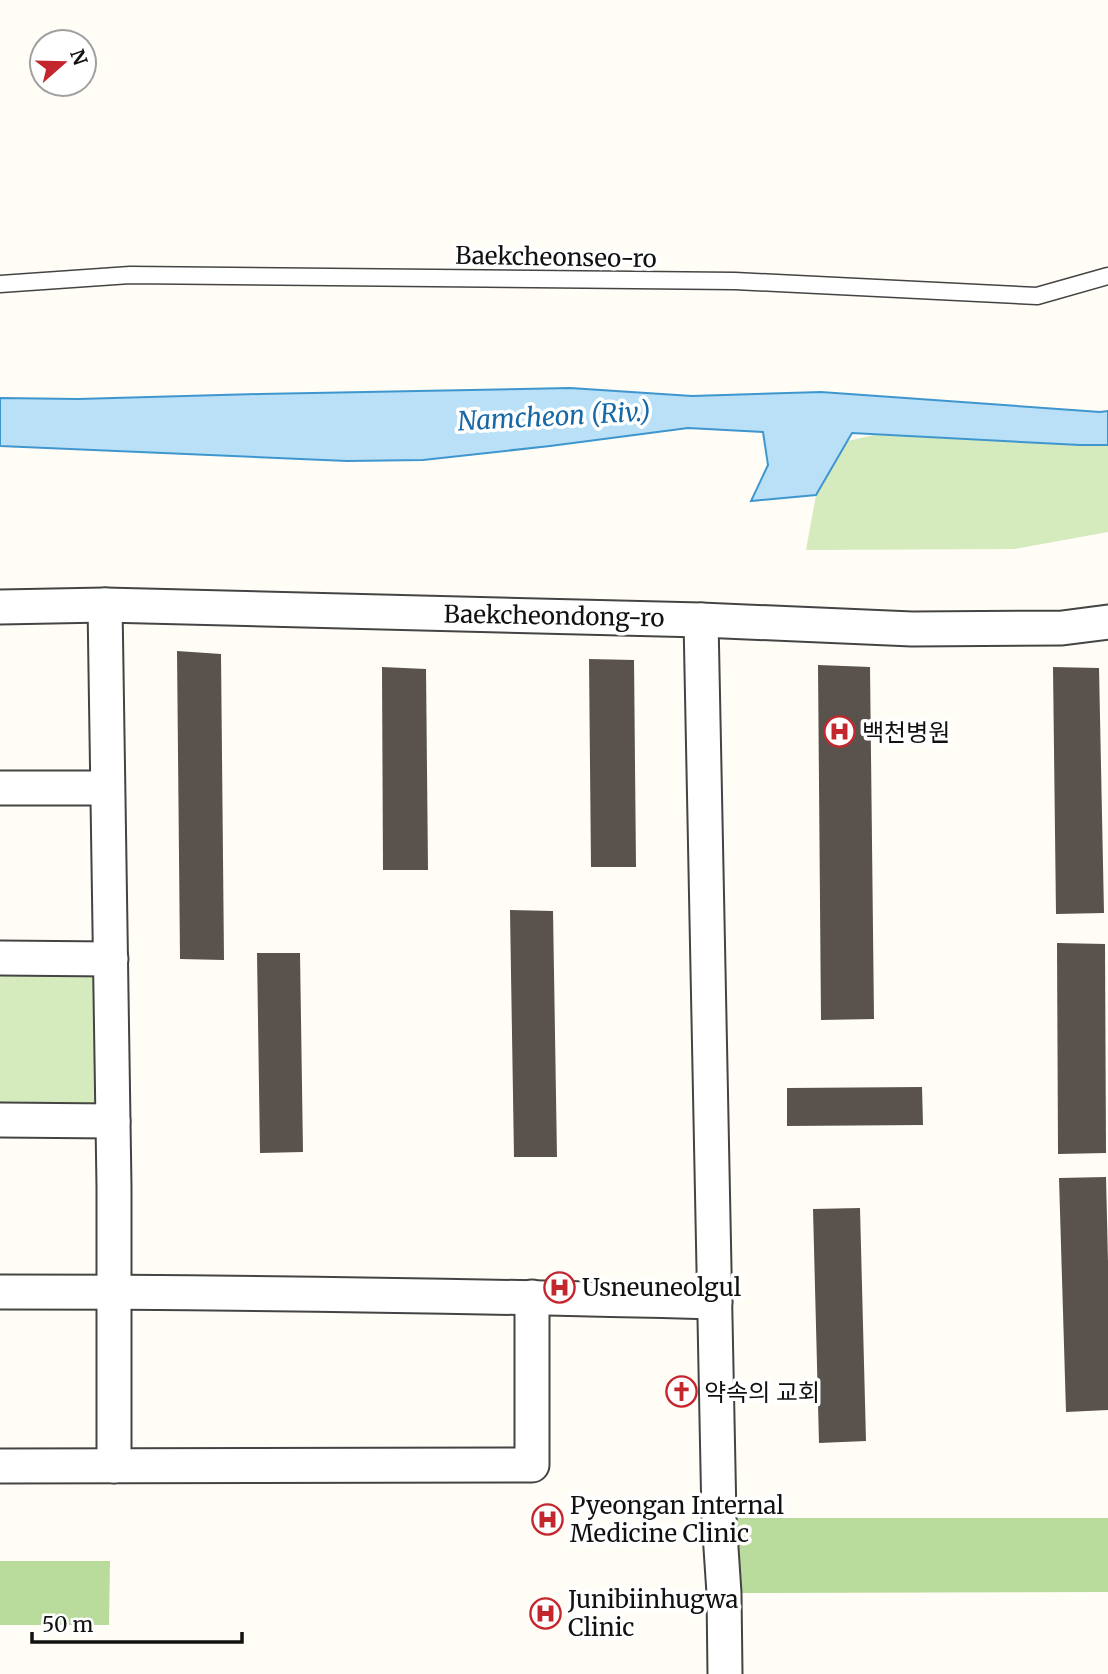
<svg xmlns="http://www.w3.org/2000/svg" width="1108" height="1674" font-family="Merriweather,'Noto Sans KR',serif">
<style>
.green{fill:#d5ebbd}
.forest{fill:#b9dc9c}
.water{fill:#b9e0f7;stroke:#3f96cf;stroke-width:2}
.building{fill:#5a524d}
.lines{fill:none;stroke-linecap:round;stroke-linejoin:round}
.service-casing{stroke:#444;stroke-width:19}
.minor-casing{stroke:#444;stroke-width:37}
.service{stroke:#fff;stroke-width:16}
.minor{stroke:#fff;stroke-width:33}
.labels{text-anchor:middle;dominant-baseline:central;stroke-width:7;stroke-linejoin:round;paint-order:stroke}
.street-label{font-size:24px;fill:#111;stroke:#fff}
.poi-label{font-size:24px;fill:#111;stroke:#fff;text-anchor:start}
.water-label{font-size:26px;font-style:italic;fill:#1768a6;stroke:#fff}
</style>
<rect width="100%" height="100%" fill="#fffdf5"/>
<g class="green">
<path d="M883,433L1108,444V532L1014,549L806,550L816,495L847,441Z"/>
<path d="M0,958L111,959L113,1121L0,1120Z"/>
</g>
<g class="forest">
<path d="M719,1518H1108V1592L724,1593Z"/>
<path d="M0,1561H110L109,1625H0Z"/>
</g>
<path class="water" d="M570,388L692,396L821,392L1100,412L1108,411V445H1080L852,433L816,495L751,501L768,465L763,432L688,428L550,446L423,460L347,461L0,446V398L78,399L260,394Z"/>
<g class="building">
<path d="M177,651L221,654L224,960L180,959Z"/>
<path d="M589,659L634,660L636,867H591Z"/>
<path d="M818,665L870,667L874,1019L821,1020Z"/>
<path d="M382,667L426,669L428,870H383Z"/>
<path d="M1053,667L1099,668L1104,913L1056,914Z"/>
<path d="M510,910L553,911L557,1157H514Z"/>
<path d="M1057,943L1105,944L1106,1153L1058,1154Z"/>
<path d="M257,953H300L303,1152L260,1153Z"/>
<path d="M922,1087L923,1125L787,1126V1088Z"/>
<path d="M1106,1177L1108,1262V1410L1066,1412L1059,1178Z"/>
<path d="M860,1208L866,1441L819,1443L813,1209Z"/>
</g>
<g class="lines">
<defs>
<path id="service" d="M0,284L130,275L735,281L1037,296L1108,276"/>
<g id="minor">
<path d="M105,605L114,1187V1466"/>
<path d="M0,607L105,605L701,620L912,629L1062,628L1108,622"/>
<path d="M701,620L719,1518L724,1593L725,1674"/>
<path d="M0,788H107"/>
<path d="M0,958L111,959"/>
<path d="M0,1120L113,1121"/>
<path d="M0,1292C238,1292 477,1296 715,1302"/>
<path d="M0,1466L532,1465V1297"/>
</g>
</defs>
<use href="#service" class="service-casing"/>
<use href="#minor" class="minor-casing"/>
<use href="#service" class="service"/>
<use href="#minor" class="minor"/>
</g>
<defs>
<symbol id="hospital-ring" viewBox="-11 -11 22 22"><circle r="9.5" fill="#fff" stroke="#c4262e" stroke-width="1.5"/><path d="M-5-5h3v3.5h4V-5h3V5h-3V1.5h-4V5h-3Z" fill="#c4262e"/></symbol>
<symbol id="church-ring" viewBox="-11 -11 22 22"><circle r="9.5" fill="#fff" stroke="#c4262e" stroke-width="1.5"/><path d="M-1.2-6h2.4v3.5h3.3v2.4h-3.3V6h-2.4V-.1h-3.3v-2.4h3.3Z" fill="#c4262e"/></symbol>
</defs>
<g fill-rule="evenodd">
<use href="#hospital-ring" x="822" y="714" width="35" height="35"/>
<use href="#hospital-ring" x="542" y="1270" width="35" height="35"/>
<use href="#church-ring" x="664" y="1374" width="35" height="35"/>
<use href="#hospital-ring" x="530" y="1502" width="35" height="35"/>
<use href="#hospital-ring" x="528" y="1596" width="35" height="35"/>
</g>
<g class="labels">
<g class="street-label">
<text transform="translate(556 257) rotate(1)">Baekcheonseo-ro</text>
<text transform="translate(554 616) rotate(1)">Baekcheondong-ro</text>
</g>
<g class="poi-label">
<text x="862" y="732">백천병원</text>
<text x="582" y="1287">Usneuneolgul</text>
<text x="704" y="1392">약속의 교회</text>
<text x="570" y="1505">Pyeongan Internal<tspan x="570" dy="28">Medicine Clinic</tspan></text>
<text x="568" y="1599">Junibiinhugwa<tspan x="568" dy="28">Clinic</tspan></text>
</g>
<g class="water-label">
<text transform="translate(554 416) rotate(-3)">Namcheon (Riv.)</text>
</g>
</g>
<g transform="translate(63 63) rotate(70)"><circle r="33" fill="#ffffff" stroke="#a0a0a0" stroke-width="2"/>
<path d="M0-5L12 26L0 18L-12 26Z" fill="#c4262e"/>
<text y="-10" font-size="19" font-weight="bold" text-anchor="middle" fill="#111111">N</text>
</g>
<path d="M32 1632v10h210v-10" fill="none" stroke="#111111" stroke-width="3.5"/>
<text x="42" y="1632" font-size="21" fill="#111111" stroke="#ffffff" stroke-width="5" paint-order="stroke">50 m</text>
</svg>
